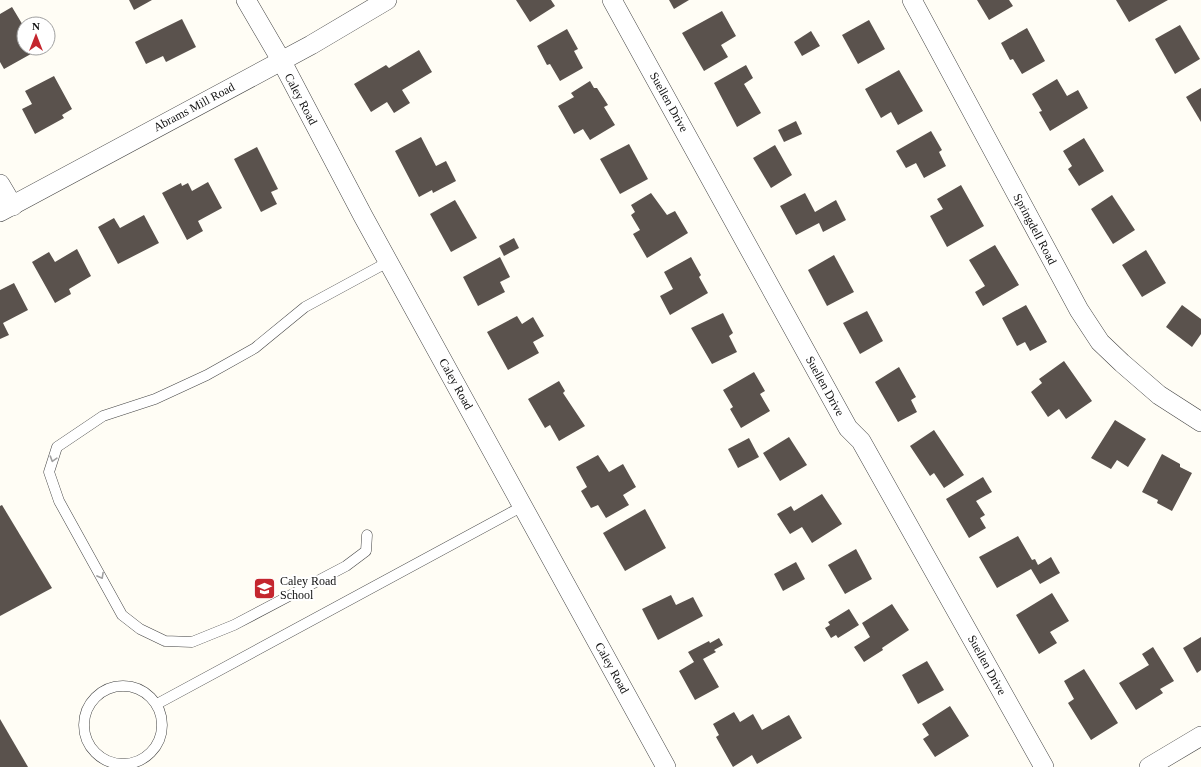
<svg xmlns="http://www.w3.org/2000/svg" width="1201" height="767" font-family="'Times New Roman',serif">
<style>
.building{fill:#5a524d}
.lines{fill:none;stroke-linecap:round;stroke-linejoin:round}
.service-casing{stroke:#444;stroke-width:11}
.minor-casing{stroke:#444;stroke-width:20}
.service{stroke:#fff;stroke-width:10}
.minor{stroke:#fff;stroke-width:19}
.oneway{stroke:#a0a0a0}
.labels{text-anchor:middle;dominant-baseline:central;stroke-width:4;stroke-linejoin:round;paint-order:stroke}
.street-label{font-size:12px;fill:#111;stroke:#fff}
.poi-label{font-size:12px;fill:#111;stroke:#fff;text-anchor:start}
</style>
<rect width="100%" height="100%" fill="#fffdf5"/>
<g class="building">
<path d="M129,0H152L134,10Z"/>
<path d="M516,0H551L555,6L530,22Z"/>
<path d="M669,0H689L674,9Z"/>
<path d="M977,0H1009L1013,6L989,20Z"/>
<path d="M1116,0H1168L1129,22Z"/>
<path d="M12,7L24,27V48H36L38,50L4,69L0,62V14Z"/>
<path d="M722,11L736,36L721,45L728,57L704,71L682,33Z"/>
<path d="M182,19L196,47L166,62L163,56L146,64L135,42Z"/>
<path d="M869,20L885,49L858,64L842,35Z"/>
<path d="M1180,25L1200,59L1175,74L1155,39Z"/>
<path d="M1027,28L1045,61L1022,74L1013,59L1010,60L1001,43Z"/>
<path d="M567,29L578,49L574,51L583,68L560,81L550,64L547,65L537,46Z"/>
<path d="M811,31L820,46L802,56L794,42Z"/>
<path d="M419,50L432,72L402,90L410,103L394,113L387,102L371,112L354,84L386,65L389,68Z"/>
<path d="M746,65L753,78L744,84L761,113L737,127L714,83Z"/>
<path d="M899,70L923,111L898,125L891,112L881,118L865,89Z"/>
<path d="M54,76L72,109L62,115L64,118L35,134L22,109L32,104L25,91Z"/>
<path d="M1057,79L1067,96L1078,90L1088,108L1050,131L1039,112L1042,111L1032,94Z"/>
<path d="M590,81L594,88H597L608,105L604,107L615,125L590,140L583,129L574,134L558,106L574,97L571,93Z"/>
<path d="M1201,88V122L1186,97Z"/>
<path d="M796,121L802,134L784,142L778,130Z"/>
<path d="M931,131L942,150L939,152L946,166L924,178L916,163L906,168L896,151Z"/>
<path d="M421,137L436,166L446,161L456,181L433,193L432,190L419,197L395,151Z"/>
<path d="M1084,138L1104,171L1079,186L1068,169L1072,166L1063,151Z"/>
<path d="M629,144L648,179L620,194L600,159Z"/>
<path d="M775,145L792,175L771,188L753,158Z"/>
<path d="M257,147L278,189L271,192L277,204L261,212L234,159Z"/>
<path d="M208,182L222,208L198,221L203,231L187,240L162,193L181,183L182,186L188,183L192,191Z"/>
<path d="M961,185L984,226L947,247L930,216L943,209L937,199Z"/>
<path d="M651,193L667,215L675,211L688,233L647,258L633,234L640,230L631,215L635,212L631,205Z"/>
<path d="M805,193L815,212L836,200L846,220L823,232L819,223L796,235L780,206Z"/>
<path d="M1112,195L1135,230L1113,244L1091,209Z"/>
<path d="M455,200L477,238L451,252L430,214Z"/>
<path d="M144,215L159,243L118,264L98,227L114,218L120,228Z"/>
<path d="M514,238L519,248L504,256L499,246Z"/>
<path d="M995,245L1019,285L983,306L975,292L985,286L969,260Z"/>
<path d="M77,249L91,276L69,289L71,294L55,303L32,262L49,252L55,262Z"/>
<path d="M1146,250L1166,283L1142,297L1122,265Z"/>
<path d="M834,255L854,292L827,306L808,270Z"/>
<path d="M500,257L510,277L500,282L505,292L478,306L463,277Z"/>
<path d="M691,257L701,275L699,277L708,293L670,315L660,296L673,289L664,272Z"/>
<path d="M14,283L28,310L3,323L9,335L0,339V290Z"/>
<path d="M1026,305L1047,342L1030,351L1025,342L1017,346L1002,318Z"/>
<path d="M1182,305L1201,319V334L1192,347L1166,327Z"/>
<path d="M867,311L883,341L860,354L843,323Z"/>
<path d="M723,313L733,333L729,336L737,352L712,364L691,328Z"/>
<path d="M517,316L522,324L533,317L544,336L533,342L539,353L508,370L487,332Z"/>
<path d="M1064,361L1092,401L1066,419L1059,409L1048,417L1031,392L1042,383L1039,379Z"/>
<path d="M899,367L916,397L911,400L917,412L898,422L875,382Z"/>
<path d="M754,372L765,391L760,394L770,411L741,428L730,409L733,407L723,390Z"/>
<path d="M559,381L565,391L563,393L585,426L559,441L550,425L545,428L528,399Z"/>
<path d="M1115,420L1146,439L1128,467L1117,460L1111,469L1091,458Z"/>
<path d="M934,430L964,475L944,488L934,473L930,476L910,446Z"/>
<path d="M789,437L807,465L780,481L763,453Z"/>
<path d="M749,438L759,457L738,468L728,449Z"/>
<path d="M1162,454L1180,464V467L1192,473L1172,511L1157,503L1158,500L1142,492Z"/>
<path d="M598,455L609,472L623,464L636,487L623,495L629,505L606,518L598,505L591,508L581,491L587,487L576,467Z"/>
<path d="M983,477L992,492L976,501L985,515L980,518L986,528L969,538L946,499Z"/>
<path d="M822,494L842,524L812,543L802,527L790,534L777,514L791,506L794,511Z"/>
<path d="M2,505L52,588L0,616V506Z"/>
<path d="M645,509L666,548L625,571L603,533Z"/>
<path d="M1018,536L1032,560L1035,559L1038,565L1051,557L1060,573L1040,584L1031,569L997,588L979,557Z"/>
<path d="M856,549L872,579L845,594L828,565Z"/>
<path d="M796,562L805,579L783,591L774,574Z"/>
<path d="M1052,593L1069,621L1050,632L1057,643L1039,654L1016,615Z"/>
<path d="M671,595L676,605L693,597L703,616L658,640L642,609Z"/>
<path d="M892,604L909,630L882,648L883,650L864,662L854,647L870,637L862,623Z"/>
<path d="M849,609L859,625L838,638L836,635L831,638L825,628L830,625L828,622Z"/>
<path d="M1201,637V670L1197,673L1183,648Z"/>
<path d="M719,638L723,645L714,650L716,652L703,659L719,687L695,700L679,671L694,662L688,652L709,641L710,643Z"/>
<path d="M1153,647L1174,681L1160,689L1163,693L1136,710L1119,683L1149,665L1142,654Z"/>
<path d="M927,661L944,690L918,704L902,675Z"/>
<path d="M1084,669L1118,723L1091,740L1068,703L1074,699L1064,681Z"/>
<path d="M950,706L969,736L935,757L923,739L929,735L922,724Z"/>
<path d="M734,712L740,722L753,714L762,730L789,715L802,738L757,764L752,755L733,767L716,737L719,735L713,724Z"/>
<path d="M0,719L28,767H0Z"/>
</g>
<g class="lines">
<defs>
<g id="service">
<path d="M367,535L366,551L346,566L234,625L192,642L165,641L140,629L122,615L59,501L49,472L57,447L103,416L155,399L207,375L255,348L305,307L388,262"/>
<circle cx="123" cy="725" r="39"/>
<path d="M157,704L523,506"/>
</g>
<g id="minor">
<path d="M246,0L281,60L363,216L666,767"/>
<path d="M612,0L848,428L861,441L1044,767"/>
<path d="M912,0L1079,310L1100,342L1122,363L1159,395L1201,422"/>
<path d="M0,184L13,206"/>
<path d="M0,212L311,45L387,0"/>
<path d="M1149,767L1201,736"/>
</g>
</defs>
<use href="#service" class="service-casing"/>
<use href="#minor" class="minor-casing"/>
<use href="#service" class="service"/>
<use href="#minor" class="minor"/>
</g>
<defs><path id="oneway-chevron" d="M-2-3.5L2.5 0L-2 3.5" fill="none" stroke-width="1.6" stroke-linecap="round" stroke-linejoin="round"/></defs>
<g class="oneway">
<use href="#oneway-chevron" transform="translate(53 459) rotate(107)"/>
<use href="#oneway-chevron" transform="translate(101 576) rotate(61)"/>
</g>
<defs>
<symbol id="school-square" viewBox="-11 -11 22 22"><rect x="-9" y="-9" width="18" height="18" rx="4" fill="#c4262e" stroke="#fff"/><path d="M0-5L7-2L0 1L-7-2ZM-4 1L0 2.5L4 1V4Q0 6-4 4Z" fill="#fff"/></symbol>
</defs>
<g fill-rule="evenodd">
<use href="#school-square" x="252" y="576" width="25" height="25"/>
</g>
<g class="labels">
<g class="street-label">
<text transform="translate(301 99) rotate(62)">Caley Road</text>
<text transform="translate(669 102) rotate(61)">Suellen Drive</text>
<text transform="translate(194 107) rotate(-28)">Abrams Mill Road</text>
<text transform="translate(1035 229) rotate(62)">Springdell Road</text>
<text transform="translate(456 384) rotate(61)">Caley Road</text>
<text transform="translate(825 386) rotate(61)">Suellen Drive</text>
<text transform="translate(987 665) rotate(61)">Suellen Drive</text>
<text transform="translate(612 668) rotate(61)">Caley Road</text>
</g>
<g class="poi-label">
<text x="280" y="581">Caley Road<tspan x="280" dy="14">School</tspan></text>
</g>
</g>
<g transform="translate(36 36)"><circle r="19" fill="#ffffff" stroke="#a0a0a0"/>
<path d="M0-3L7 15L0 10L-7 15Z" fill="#c4262e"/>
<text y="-6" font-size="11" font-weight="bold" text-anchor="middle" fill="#111111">N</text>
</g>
</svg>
